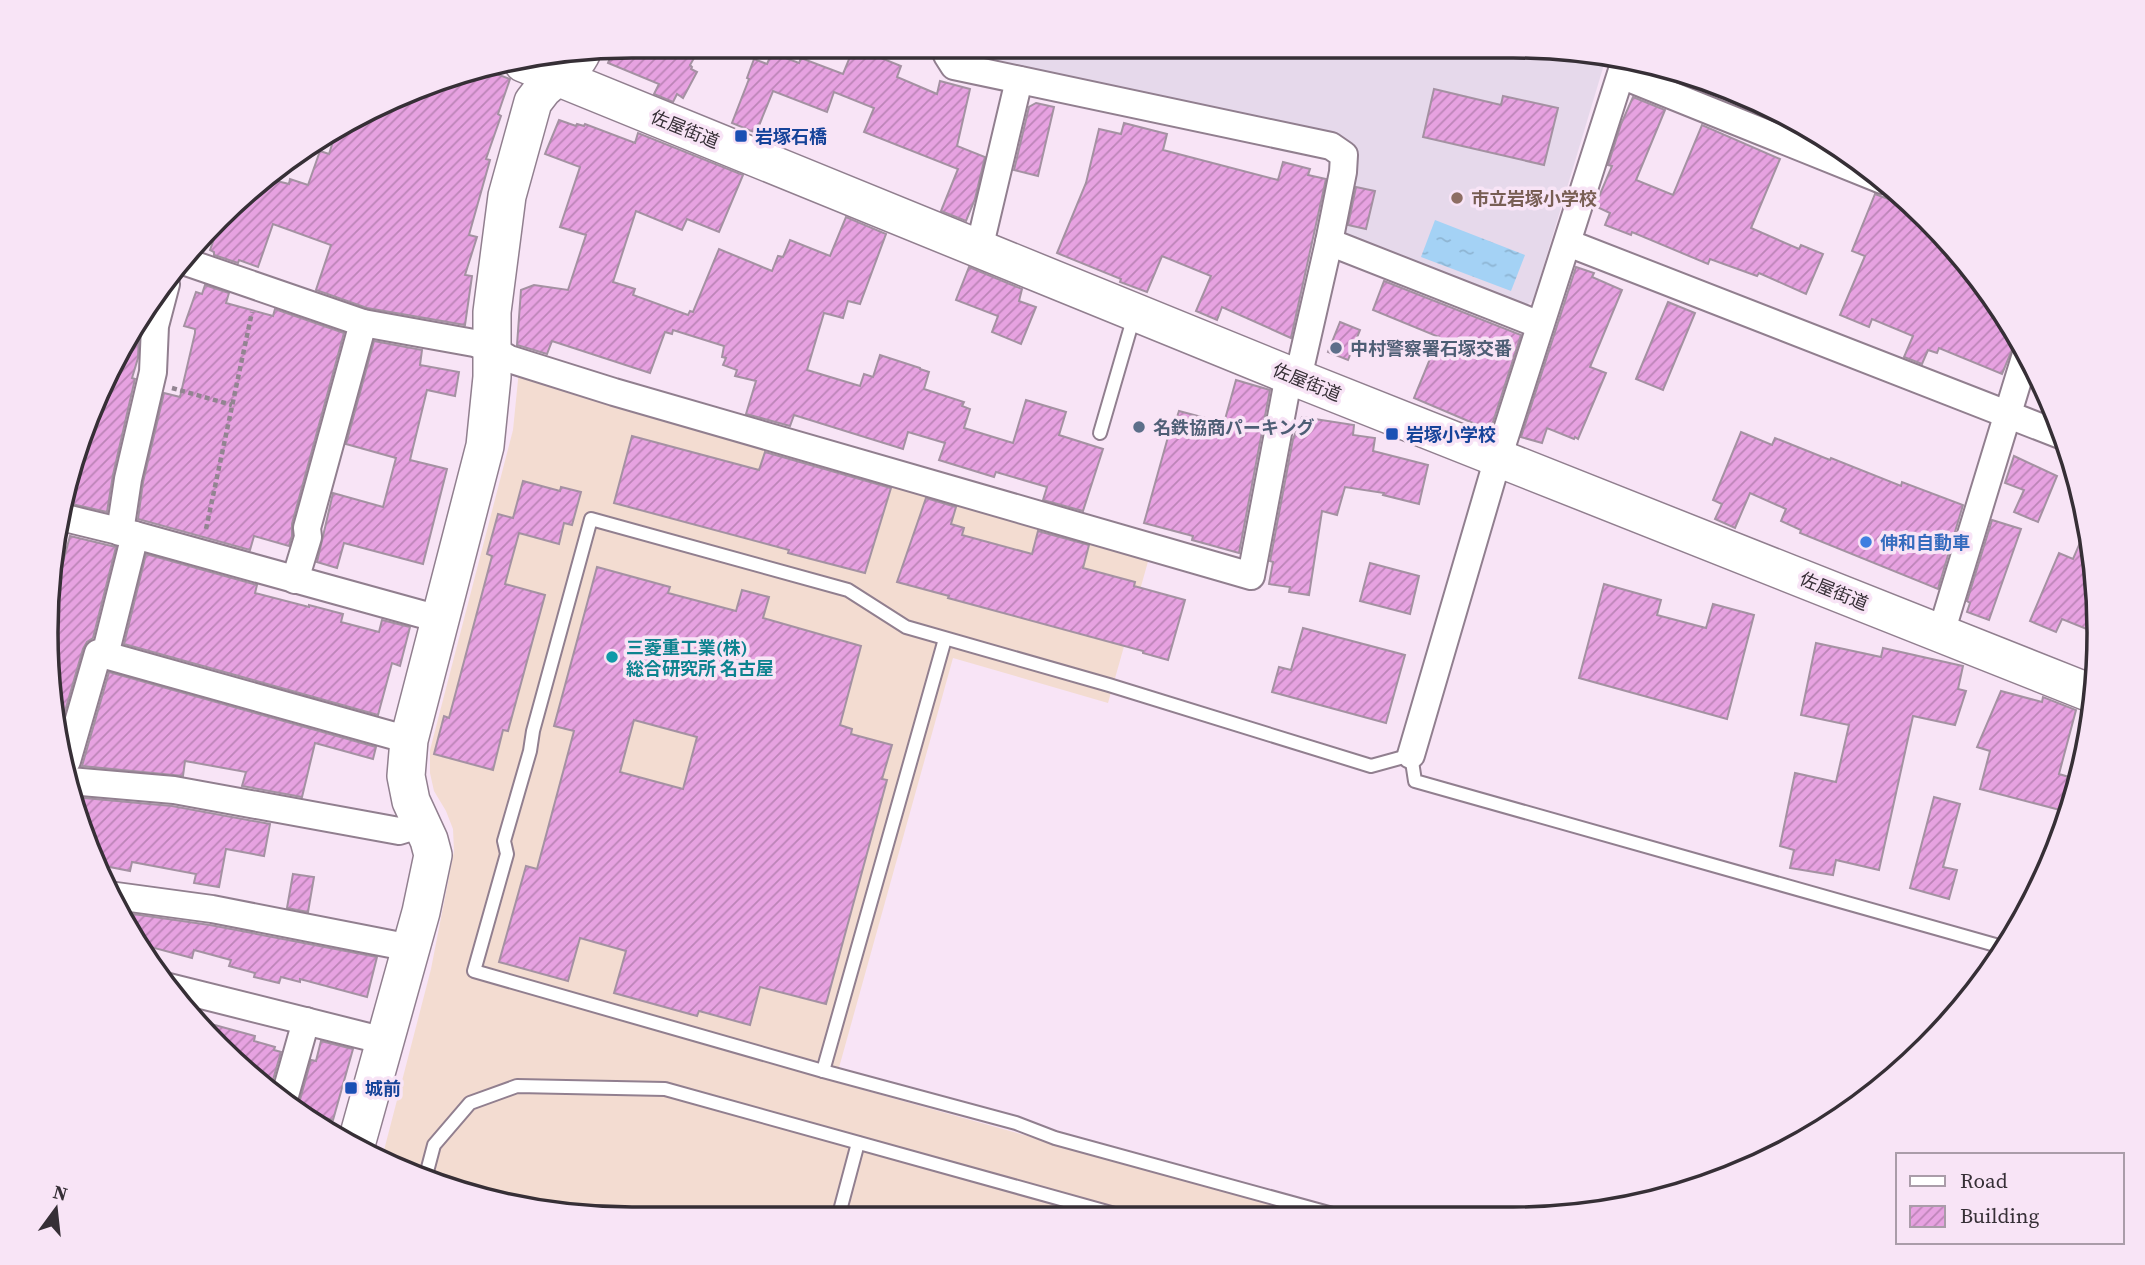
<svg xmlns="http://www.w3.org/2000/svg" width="2145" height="1265" font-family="'Source Serif 4','Noto Sans JP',serif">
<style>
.industrial{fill:#f3dcd1}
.education{fill:#e6d9eb}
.water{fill:url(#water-ripples)}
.building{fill:url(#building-hatch);stroke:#a491a2;stroke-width:2;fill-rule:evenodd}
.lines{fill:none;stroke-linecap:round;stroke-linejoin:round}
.lane-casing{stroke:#917f8f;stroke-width:16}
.street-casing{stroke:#917f8f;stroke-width:30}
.secondary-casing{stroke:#917f8f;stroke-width:40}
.path{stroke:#928491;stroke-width:4.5;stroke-dasharray:5 3.5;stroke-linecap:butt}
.lane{stroke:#fff;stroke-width:12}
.street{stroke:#fff;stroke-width:26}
.secondary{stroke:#fff;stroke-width:37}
.transit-dot{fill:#1a4fb4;stroke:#f8e4f6;stroke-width:2.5}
.education-dot{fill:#8d6e63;stroke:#f8e4f6;stroke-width:2.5}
.service-dot{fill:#5c6f8a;stroke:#f8e4f6;stroke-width:2.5}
.shop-dot{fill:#3f7fe0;stroke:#f8e4f6;stroke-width:2.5}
.culture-dot{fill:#0f9aa8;stroke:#f8e4f6;stroke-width:2.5}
.labels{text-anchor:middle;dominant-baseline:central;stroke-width:7;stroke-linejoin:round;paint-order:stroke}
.street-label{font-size:18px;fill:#362f36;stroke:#f8e4f6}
.transit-label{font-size:18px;font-weight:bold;fill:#164399;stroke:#f8e4f6;text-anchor:start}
.education-label{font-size:18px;font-weight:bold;fill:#785e54;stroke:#f8e4f6;text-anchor:start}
.service-label{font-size:18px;font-weight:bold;fill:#4e5e75;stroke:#f8e4f6;text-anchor:start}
.shop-label{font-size:18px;font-weight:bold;fill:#366cbe;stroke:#f8e4f6;text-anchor:start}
.culture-label{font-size:18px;font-weight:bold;fill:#0d838f;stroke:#f8e4f6;text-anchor:start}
.rim{fill:none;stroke:#362f36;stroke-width:3.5}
</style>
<defs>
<pattern id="water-ripples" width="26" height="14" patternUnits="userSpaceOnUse" patternTransform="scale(1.75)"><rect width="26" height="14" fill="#a4d2f5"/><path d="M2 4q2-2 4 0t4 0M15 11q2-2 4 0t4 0" fill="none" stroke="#8eb5d3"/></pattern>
<pattern id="building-hatch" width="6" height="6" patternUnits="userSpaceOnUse" patternTransform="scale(1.75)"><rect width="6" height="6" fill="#e7a2e1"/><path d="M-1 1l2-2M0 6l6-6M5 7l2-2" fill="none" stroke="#bc84b7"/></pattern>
</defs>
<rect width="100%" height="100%" fill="#f8e4f6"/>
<path class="industrial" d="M519,370L1149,558L1108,703L953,658L835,1082L1320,1218H594L443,1188L382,1158L431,969L454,851L453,829L446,811L434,791L430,773V750L513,430Z"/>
<path class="education" d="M966,46L1551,47L1606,58L1533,301L1524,306L1354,243L1342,230L1358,167L1351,150L1335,136L969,57Z"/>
<path class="water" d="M1435,220L1525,255L1511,291L1421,257Z"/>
<g class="building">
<path d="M633,46H701L690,65L692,67L691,69L697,72L683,98L677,94L673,102L654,94L659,84L608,63L614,49Z"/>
<path d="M854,47L901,66L897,77L937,94L940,81L970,89L957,146L985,157L975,199L966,221L941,211L958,169L864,132L874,108L834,92L827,112L773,91L756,133L732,123L749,79L747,78L754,59L767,64L772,53L799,63L801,58L843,74Z"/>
<path d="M486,70L510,79L498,114L501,116L486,159L490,160L469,235L477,237L465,275L472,276L465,325L367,308L316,290L331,245L273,224L258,267L239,260L238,263L214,255V252L210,250L218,228L265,178L289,184L290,179L308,185L320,151L329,154L335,135L444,77Z"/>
<path d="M1434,89L1501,105L1503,96L1558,108L1544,165L1423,137Z"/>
<path d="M1633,97L1665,110L1636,180L1673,195L1702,125L1780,159L1751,228L1799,249L1801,245L1823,254L1806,294L1759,273L1757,276L1710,259L1708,264L1632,232L1631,235L1605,225L1610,213L1595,206L1612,166L1608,165L1621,124Z"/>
<path d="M1036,103L1054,107L1038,176L1014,170L1029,107Z"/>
<path d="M559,120L576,126L577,124L584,126L585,124L635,143L638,133L743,175L719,232L687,219L682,230L636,211L613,282L635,289L633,295L688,315L690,311L693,312L719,249L772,271L778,256L783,257L790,240L830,256L846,217L886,234L860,304L848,301L843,318L824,313L807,370L860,386L864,374L873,377L880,355L920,368V369L929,372L924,389L964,402L962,406L970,409L964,428L1013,443L1026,400L1066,412L1059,435L1103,449L1083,511L1043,500L1047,487L996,472L994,477L939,460L945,443L908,432L903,449L794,415L790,426L746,414L756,381L735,376L737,370L723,365L726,358L722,357L724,346L673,330L672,334L665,332L650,373L552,341L547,354L517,345L521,290L534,285L568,290L586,235L560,227L580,167L545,154Z"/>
<path d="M1124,123L1167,134L1163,150L1278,180L1283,162L1310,169L1308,175L1326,179L1291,338L1222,307L1217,320L1196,311L1211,276L1162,256L1147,292L1120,282L1121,279L1057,253L1086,183L1099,129L1121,134Z"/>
<path d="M1356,187L1375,191L1366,229L1348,225Z"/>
<path d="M1875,194L1918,210L1927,217L2000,306L2017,338L2002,374L1939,348L1937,353L1928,350L1922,364L1904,357L1913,336L1872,319L1869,327L1840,315L1865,256L1852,251Z"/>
<path d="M969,267L1022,289L1019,301L1036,307L1021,344L992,332L998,316L956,300Z"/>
<path d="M1576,267L1594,273L1592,277L1622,290L1590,367L1606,373L1578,439L1575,437L1574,439L1547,428L1542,443L1521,437Z"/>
<path d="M1384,281L1521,335L1493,422L1487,429L1414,398L1439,337L1373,310Z"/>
<path d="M205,285L229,293L226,303L273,316L275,309L344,333L292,524V536L289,546L254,536L250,550L138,519L143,482L164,393L180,397L195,333V329L184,326L196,292L202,294Z"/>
<path d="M1668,302L1695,313L1663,390L1636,379Z"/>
<path d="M1340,322L1360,330L1348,360L1328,352Z"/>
<path d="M132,333L139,336L138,358L132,378L135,379L113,475L107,512L63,502L66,480Z"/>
<path d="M374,341L422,350L420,365L459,372L455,396L427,390L410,460L447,469L423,564L344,543L337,568L317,562L333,493L383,507L396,458L346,444Z"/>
<path d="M1236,380L1270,390L1239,553L1192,540L1193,536L1144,523L1173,419L1176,420L1179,411L1224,423Z"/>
<path d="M1302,417L1354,425L1353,435L1375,438L1373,451L1428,465L1419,504L1383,495L1384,493L1345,487L1337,515L1322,511L1309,595L1289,592L1290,587L1269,584L1273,562L1270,561L1293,439Z"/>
<path d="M1741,432L1772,445L1775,438L1830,460L1831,458L1901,486L1902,482L1963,505L1938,589L1800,533L1801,530L1781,521L1786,509L1750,493L1735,528L1715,519L1722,504L1713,500Z"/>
<path d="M632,436L759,470L765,452L891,488L865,573L788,553L789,550L614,503Z"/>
<path d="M2014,456L2057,476L2038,522L2014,512L2024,490L2005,483Z"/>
<path d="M523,481L560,491L561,487L581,492L572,525L564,523L559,544L519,533L505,584L545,595L508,731L503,730L493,770L434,754L444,716L449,718L492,556L487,554L498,514L513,518Z"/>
<path d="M926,498L956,507L951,524L964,528L962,535L1032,554L1038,531L1089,545L1083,568L1135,582L1134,586L1185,600L1168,660L1143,653V651L948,598L949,596L897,582Z"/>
<path d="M1992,520L2021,529L1989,620L1967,612L1970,603L1967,601Z"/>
<path d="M2089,522L2099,634L2062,619L2056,632L2030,621L2059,553L2073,559Z"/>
<path d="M70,536L116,547L93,638L87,642L83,649L61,725L46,632L53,575L59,577Z"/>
<path d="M146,554L257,585L255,593L309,607V605L343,614L341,622L379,632L382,620L410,627L400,666L392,663L378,715L124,644Z"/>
<path d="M1370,563L1419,576L1410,614L1360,601Z"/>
<path d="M597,567L670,587L668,593L736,611L742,590L769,597L763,618L861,646L840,725L852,729L851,734L892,745L882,779L887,780L826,1004L760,987L750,1025L699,1011L697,1016L614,993L626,951L580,938L568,981L499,962L526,866L537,869L574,731L554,726ZM634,720L697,737L683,789L620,772Z"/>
<path d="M1604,584L1661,600L1657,615L1706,628L1713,604L1754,615L1727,719L1579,678Z"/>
<path d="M1303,628L1405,655L1386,723L1272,692L1279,667L1291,670Z"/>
<path d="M1816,643L1881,657L1883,648L1963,666L1958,689L1966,691L1955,725L1913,716L1879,870L1836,860L1833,875L1790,868L1794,850L1780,846L1795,773L1836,782L1849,725L1801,715Z"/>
<path d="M109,672L376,747L373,759L315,743L302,797L242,786L246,772L185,761L183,776L82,766Z"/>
<path d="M2001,691L2042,702L2043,697L2076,710L2059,774L2069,777L2060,810L1980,789L1990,751L1977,747Z"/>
<path d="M73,797L172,806L270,824L264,856L226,849L219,887L194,883L196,874L132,862L130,871L100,865L77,822Z"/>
<path d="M1934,797L1960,804L1943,867L1957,870L1949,899L1910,888Z"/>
<path d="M293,874L314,877L308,912L287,908Z"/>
<path d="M126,913L210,925L377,957L367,997L300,979V982L281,977L279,983L254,977L255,973L229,966L231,960L194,950L192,958L143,945Z"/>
<path d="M200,1021L255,1036L254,1041L275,1047L274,1050L281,1052L271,1087Z"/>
<path d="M321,1041L353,1049L333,1120L295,1110L299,1103L311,1060L316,1061Z"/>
</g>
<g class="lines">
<defs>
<g id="lane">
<path d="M1100,433L1134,316"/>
<path d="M823,1071L945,639"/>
<path d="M425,1179L434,1145L470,1103L517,1086L665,1089L1129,1218"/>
<path d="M838,1218L858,1143"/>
<path d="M1347,1218L1055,1138L1016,1123L823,1071L474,971L507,854L504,841L530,751L533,731L591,519L848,590L906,627L1109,685L1371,766L1411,755L1415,781L2006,948"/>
</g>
<g id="street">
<path d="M946,46L947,55L954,66L1331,146L1344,155L1343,172L1329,242L1298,378"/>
<path d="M1621,75L1882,180"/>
<path d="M1329,242L1540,325"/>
<path d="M1568,243L2063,436"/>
<path d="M979,249L1019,80"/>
<path d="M186,262L363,323L474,343L492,349L509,359L614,392L1251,576L1289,375"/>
<path d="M61,517L135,535L439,619"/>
<path d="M120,532L128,479L153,372L155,326L166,284"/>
<path d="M295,580L308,537L307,528L363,323"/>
<path d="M1941,633L2026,354"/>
<path d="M105,655L409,740"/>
<path d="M1411,755L1498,458L1625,61"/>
<path d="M67,761L98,653L105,655L135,535"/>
<path d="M70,781L174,790L399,831L422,824"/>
<path d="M116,896L212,909L411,948"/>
<path d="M165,986L385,1041"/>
<path d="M284,1099L306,1021"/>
</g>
<g id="secondary">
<path d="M523,63L1289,375L2093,694"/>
<path d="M356,1145L421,912L433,855L429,840L411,801L406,776L409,740L485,446L492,377V312L507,196L533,102L543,89L578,59L581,54"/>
</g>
</defs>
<use href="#lane" class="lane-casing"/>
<use href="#street" class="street-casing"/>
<use href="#secondary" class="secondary-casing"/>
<g class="path">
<path d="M172,388L232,405"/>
<path d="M206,529L252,312"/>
</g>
<use href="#lane" class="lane"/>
<use href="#street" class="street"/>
<use href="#secondary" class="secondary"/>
</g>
<g class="transit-dot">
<rect x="734" y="129" width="14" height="14" rx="3.5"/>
<rect x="1385" y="427" width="14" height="14" rx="3.5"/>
<rect x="344" y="1081" width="14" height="14" rx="3.5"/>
</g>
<circle class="education-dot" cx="1457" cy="198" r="7"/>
<g class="service-dot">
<circle cx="1336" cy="348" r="7"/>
<circle cx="1139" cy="427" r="7"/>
</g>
<circle class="shop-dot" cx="1866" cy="542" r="7"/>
<circle class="culture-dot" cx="612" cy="657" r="7"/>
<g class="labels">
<g class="street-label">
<text transform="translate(685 129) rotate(22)">佐屋街道</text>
<text transform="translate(1307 382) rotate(22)">佐屋街道</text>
<text transform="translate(1834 591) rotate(22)">佐屋街道</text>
</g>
<g class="transit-label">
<text x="755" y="136">岩塚石橋</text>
<text x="1406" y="434">岩塚小学校</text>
<text x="365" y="1088">城前</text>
</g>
<g class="education-label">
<text x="1471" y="198">市立岩塚小学校</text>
</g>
<g class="service-label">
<text x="1350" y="348">中村警察署石塚交番</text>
<text x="1153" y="427">名鉄協商パーキング</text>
</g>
<g class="shop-label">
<text x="1880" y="542">伸和自動車</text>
</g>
<g class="culture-label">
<text x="626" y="647">三菱重工業(株)<tspan x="626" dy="21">総合研究所 名古屋</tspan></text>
</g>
</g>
<path d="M0 0H2145V1265H0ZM632 58H1513A574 574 0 0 1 2087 632V633A574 574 0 0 1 1513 1207H632A574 574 0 0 1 58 633V632A574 574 0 0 1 632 58Z" fill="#f8e4f6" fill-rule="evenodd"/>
<path class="rim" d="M632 58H1513A574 574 0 0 1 2087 632V633A574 574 0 0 1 1513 1207H632A574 574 0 0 1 58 633V632A574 574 0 0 1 632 58Z"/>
<rect x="1896" y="1153" width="228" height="91" fill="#f8e4f6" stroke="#aa9ca9" stroke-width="2"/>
<rect x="1910" y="1176" width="35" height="10" fill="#ffffff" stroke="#aa9ca9" stroke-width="2"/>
<text x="1960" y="1188" font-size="21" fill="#362f36">Road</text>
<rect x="1910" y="1206" width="35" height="21" fill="url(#building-hatch)" stroke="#aa9ca9" stroke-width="2"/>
<text x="1960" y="1223" font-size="21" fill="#362f36">Building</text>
<g transform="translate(56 1209) rotate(15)" stroke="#f8e4f6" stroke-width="5" paint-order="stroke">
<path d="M0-5L12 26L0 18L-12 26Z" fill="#362f36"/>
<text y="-10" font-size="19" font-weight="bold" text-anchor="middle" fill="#362f36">N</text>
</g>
</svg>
